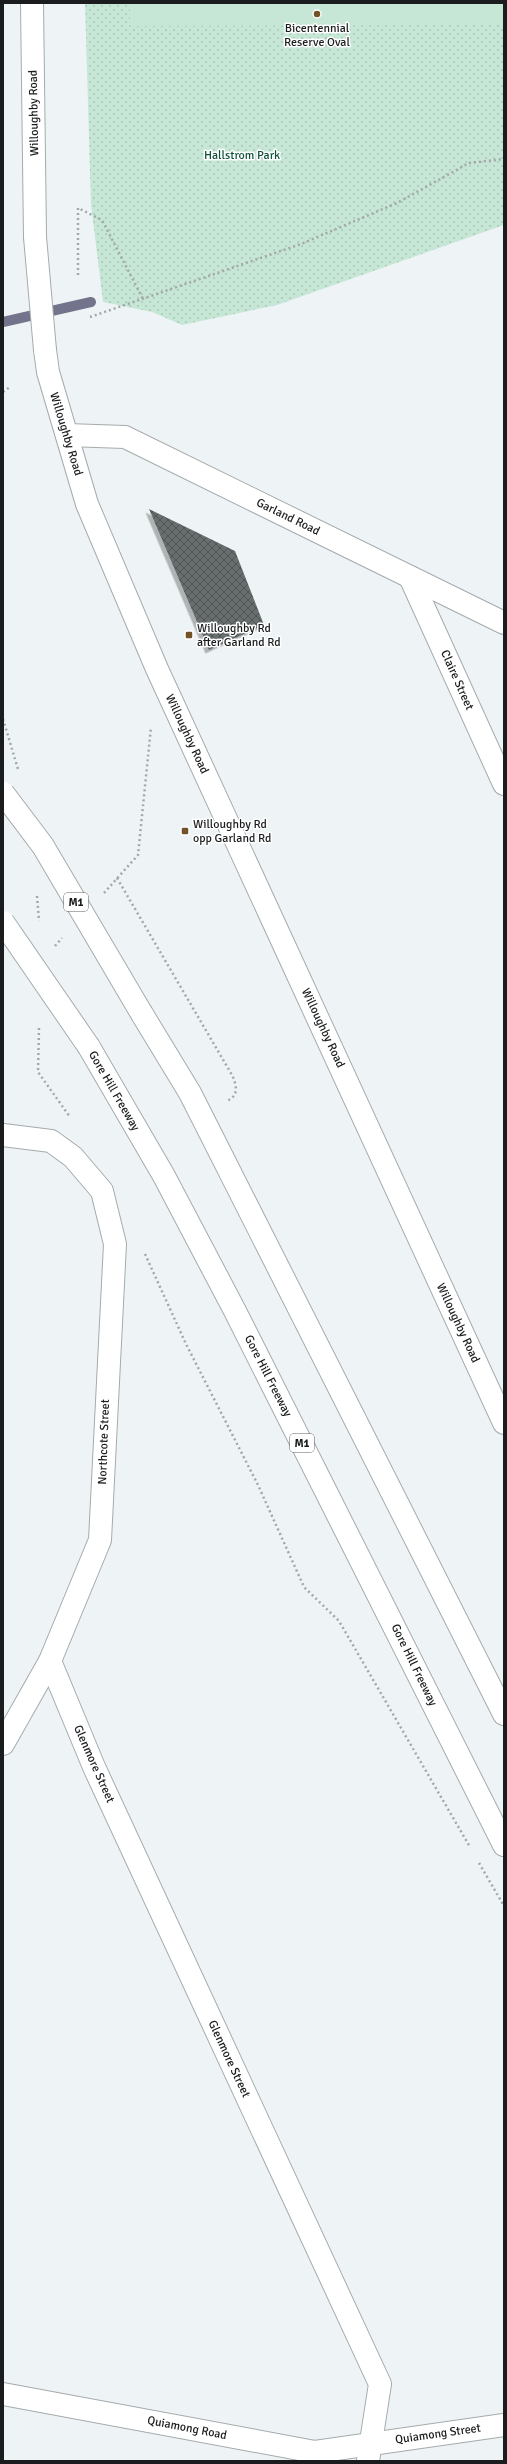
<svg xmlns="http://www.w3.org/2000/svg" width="507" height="2464" font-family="Signika,sans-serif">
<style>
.park{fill:url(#park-dots)}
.garden{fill:#c6e6d6}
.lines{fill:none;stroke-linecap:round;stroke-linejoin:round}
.stream{stroke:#73748b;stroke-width:10}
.building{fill:url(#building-cross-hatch);filter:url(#shadow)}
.minor-casing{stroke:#a5abad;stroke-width:24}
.major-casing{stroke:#a5abad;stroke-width:24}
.highway-casing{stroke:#a5abad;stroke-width:24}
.path{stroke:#a2a7a8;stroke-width:2.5;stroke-dasharray:2 3;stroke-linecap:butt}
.minor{stroke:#fff;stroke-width:22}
.major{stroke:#fff;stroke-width:22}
.highway{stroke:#fff;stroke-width:22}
.major-bridge-casing{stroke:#a5abad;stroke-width:24;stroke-linecap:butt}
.highway-bridge-casing{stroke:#a5abad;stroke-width:24;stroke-linecap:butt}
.major-bridge{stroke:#fff;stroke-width:22}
.highway-bridge{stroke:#fff;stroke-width:22}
.poi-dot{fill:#725328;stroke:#fff;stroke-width:1.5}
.labels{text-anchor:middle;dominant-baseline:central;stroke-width:3;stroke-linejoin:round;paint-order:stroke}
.shield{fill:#fff;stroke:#5f6061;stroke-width:1}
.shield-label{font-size:11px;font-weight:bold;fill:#1a1c1d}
.poi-label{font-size:12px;fill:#1a1c1d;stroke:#fff;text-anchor:start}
.street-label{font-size:12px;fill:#1a1c1d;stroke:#fff}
.park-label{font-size:12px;fill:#105139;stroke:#fff}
</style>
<defs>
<pattern id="park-dots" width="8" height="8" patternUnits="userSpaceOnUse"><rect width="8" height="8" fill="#c6e6d6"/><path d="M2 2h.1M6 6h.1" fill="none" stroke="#aac5b7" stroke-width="1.8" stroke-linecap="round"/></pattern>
<pattern id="building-cross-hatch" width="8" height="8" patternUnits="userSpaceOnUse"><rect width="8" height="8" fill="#686e6e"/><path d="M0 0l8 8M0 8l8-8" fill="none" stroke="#505455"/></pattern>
<filter id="shadow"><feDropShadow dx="-3.5" dy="3.5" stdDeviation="0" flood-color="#0004"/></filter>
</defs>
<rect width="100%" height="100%" fill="#eef4f6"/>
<path class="park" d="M85,3H504V225L277,305L182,325L152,312L103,302L91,204Z"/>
<path class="garden" d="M130,3H504V25L130,26Z"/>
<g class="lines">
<path class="stream" d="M3,322L91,302"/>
</g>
<path class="building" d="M149,509L235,551L264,625L209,650Z"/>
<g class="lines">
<defs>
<g id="minor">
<path d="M67,435L125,437L504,623"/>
<path d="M410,577L504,784"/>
<path d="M3,1135L51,1141L73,1157L102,1191L115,1244L100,1540L50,1661L3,1744"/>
<path d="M50,1661L94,1767L380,2384L368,2461"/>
<path d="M3,2394L315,2452L504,2425"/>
</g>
<g id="major">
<path d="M32,3L35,237"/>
<path d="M45,350L48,372L87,504L157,669L504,1423"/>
</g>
<g id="highway">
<path d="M142,1014L190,1093L504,1714"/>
<path d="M89,1047L164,1176L235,1311L504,1845"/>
</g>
</defs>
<use href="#minor" class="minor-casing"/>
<use href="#major" class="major-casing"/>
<use href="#highway" class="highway-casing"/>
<g class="path">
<path d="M78,275V208L102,220L143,299"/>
<path d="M90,317L301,244L397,203L469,163L504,159"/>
<path d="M3,392L10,387"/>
<path d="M3,719L18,769"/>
<path d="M117,878L232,1075C237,1085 239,1097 226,1101"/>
<path d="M104,893L138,855L151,727"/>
<path d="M37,896L39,921"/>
<path d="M55,946L62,938"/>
<path d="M39,1028L38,1072L70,1117"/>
<path d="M145,1254L186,1344L258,1485L304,1587L339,1621L470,1847"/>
<path d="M479,1863L504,1906"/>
</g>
<use href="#minor" class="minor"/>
<use href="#major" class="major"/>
<use href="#highway" class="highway"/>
<defs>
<path id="major-bridge" d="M35,237L45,350"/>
<g id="highway-bridge">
<path d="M3,793L43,846L142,1014"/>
<path d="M3,922L89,1047"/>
</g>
</defs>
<use href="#major-bridge" class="major-bridge-casing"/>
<use href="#highway-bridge" class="highway-bridge-casing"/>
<use href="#major-bridge" class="major-bridge"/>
<use href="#highway-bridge" class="highway-bridge"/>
</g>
<g class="poi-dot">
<circle cx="317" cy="14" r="4"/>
<rect x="185" y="631" width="8" height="8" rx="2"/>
<rect x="181" y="827" width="8" height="8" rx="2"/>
</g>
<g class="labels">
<g class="shield">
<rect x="64" y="893" width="24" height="18" rx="3"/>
<rect x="290" y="1434" width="24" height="18" rx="3"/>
</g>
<g class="shield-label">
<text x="76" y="902">M1</text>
<text x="302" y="1443">M1</text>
</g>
<g class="poi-label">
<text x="317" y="28" text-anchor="middle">Bicentennial<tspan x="317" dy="14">Reserve Oval</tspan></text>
<text x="197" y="628">Willoughby Rd<tspan x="197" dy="14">after Garland Rd</tspan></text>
<text x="193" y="824">Willoughby Rd<tspan x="193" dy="14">opp Garland Rd</tspan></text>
</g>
<g class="street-label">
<text transform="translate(34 113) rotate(-91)">Willoughby Road</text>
<text transform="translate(66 434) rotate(73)">Willoughby Road</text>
<text transform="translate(288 517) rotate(26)">Garland Road</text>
<text transform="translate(457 680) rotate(66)">Claire Street</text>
<text transform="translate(187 734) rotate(65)">Willoughby Road</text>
<text transform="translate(323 1028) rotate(65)">Willoughby Road</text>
<text transform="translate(114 1091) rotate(60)">Gore Hill Freeway</text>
<text transform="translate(458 1323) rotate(65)">Willoughby Road</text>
<text transform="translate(268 1376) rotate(63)">Gore Hill Freeway</text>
<text transform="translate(104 1442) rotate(-88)">Northcote Street</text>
<text transform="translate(414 1665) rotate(64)">Gore Hill Freeway</text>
<text transform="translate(94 1764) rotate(66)">Glenmore Street</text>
<text transform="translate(229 2059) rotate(65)">Glenmore Street</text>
<text transform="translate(187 2428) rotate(11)">Quiamong Road</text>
<text transform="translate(438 2434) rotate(-8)">Quiamong Street</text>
</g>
<g class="park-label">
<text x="242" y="155">Hallstrom Park</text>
</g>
</g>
<rect width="507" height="2464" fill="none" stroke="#1a1c1d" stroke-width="8"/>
</svg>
